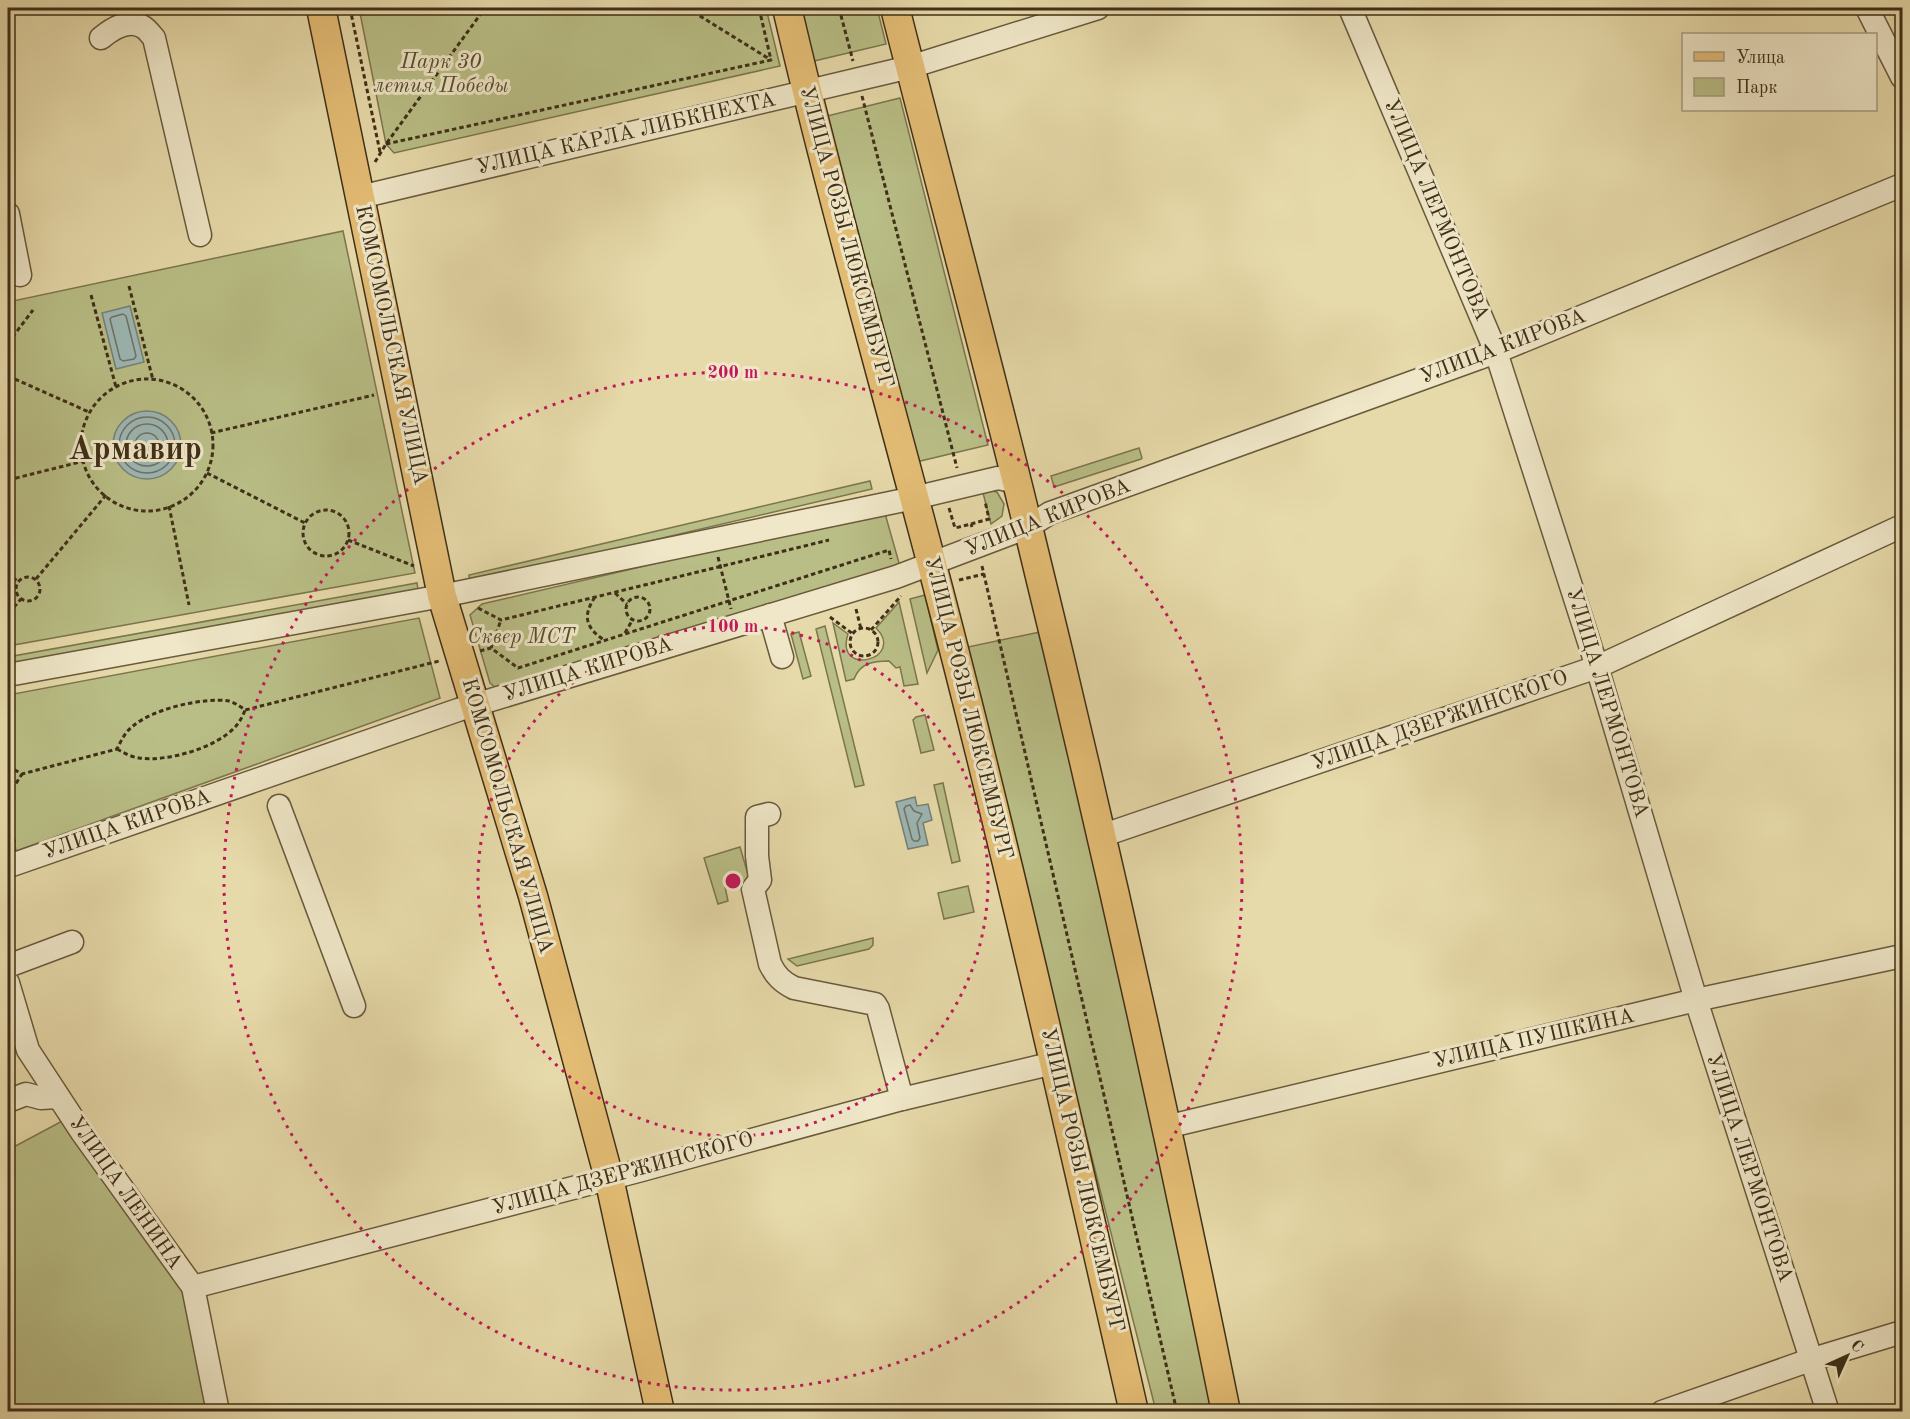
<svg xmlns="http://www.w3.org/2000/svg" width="1910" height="1419" font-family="'Old Standard TT',serif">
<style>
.green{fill:#b9be86;stroke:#7c764f;stroke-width:1.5}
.water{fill:#9db7b5;stroke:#778176;stroke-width:1.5}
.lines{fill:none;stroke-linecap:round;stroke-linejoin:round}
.shore{stroke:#6e7366;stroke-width:1.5}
.minor-casing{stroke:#695a3c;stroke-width:25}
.major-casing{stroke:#3f2f18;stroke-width:31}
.path{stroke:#3f2f18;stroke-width:3;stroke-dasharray:4.5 3;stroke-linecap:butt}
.minor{stroke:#efe7c8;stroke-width:22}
.major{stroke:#e4bd75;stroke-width:28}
.ring{fill:none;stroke:#c2185b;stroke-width:3;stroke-dasharray:3 6}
.labels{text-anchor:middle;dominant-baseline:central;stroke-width:6;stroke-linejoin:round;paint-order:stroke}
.park-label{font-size:21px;font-style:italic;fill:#574c2e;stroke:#efe7c8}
.street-label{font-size:21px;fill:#3f2f18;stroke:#efe7c8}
.town-label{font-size:33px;font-weight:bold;fill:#3f2f18;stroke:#efe7c8}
.centre{fill:#c2185b;stroke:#efe7c8;stroke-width:3}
.ring-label{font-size:18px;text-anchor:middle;font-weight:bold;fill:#c2185b;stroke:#efe7c8;stroke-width:6;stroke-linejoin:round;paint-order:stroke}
</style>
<rect width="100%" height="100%" fill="#e7daaa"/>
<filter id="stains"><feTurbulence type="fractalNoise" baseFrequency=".00333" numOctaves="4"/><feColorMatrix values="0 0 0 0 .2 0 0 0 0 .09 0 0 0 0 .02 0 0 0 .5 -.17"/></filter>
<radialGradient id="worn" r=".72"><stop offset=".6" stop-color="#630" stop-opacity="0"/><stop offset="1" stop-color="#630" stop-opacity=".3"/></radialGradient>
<g class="green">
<path d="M359,8H766L780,66L394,153L386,144Z"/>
<path d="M800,8H877L886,44L814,61Z"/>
<path d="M900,98L988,445L916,462L827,116Z"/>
<path d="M343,231L415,573L8,646V302Z"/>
<path d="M1139,448L1142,458L1141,459L1054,487L1051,476Z"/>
<path d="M870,481L872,489L470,583L469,575Z"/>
<path d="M982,489L997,492L1004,504L1002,516L991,524Z"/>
<path d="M884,510L901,570L496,688L490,683L470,615L482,604Z"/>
<path d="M417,583L418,590L8,664V657Z"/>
<path d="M925,595L938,650L927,673L910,599Z"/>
<path d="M899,602L918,684L904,686L900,667L896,668L889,661C873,661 860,663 854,679L846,681L833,623L848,634C834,678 907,659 876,628Z"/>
<path d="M419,618L440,698L16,851L8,809V695Z"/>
<path d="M825,626L864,785L855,787L816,629Z"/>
<path d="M1045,631L1221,1411H1156L963,648Z"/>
<path d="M799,632L811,676L803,679L791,634Z"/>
<path d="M925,715L934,750L921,753L913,720L916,717Z"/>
<path d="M943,783L960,861L952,863L934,785Z"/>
<path d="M740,847L749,878L747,881L725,887L728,901L718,904L704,858Z"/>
<path d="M968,886L974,912L944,919L938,893Z"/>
<path d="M873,938V945L869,949L797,966L788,959Z"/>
<path d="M66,1119L185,1295L210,1411L8,1412V1150Z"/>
</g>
<g class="water">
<path d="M130,306L144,362L116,369L102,313Z"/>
<circle cx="147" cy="445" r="34"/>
<path d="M915,797L917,806L928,804L932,820L923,823L928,845L908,849L896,802Z"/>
</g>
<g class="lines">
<g class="shore">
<path d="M123,314L126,316L136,356L134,359L123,361L120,359L110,319L112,317Z"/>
<circle cx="147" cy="445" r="28"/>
<circle cx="147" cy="445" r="21"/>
<circle cx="147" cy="445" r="12"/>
<path d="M906,806L910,805L914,811L922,814L917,823L920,838L918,841H914L912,839L904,809Z"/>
</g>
<defs>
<g id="minor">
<path d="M1350,8L1496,352L1597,667L1696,1000L1828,1412"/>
<path d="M1867,8L1902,77"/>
<path d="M101,38C112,29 128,18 143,27C147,29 151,35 154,38L200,235"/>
<path d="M360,197L910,67L1098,8"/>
<path d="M8,214L20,275"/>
<path d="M770,615L782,657"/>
<path d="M8,675L442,596L914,498L998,478L1017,482"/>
<path d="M279,806L354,1006"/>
<path d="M769,814L757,817V856L760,880L753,889L770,964C776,976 782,982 794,988L875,1004L878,1009L902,1099"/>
<path d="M1101,836L1597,667L1902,526"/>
<path d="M9,866L458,710L896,577L1028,527L1050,513L1064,508L1496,352L1902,185"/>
<path d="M8,966L72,942"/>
<path d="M8,983L28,1050L81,1131L193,1287L218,1412"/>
<path d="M8,1101L26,1094L41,1098L58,1097"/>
<path d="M1166,1127L1696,1000L1902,956"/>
<path d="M193,1287L638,1171L902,1099L1054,1063"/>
<path d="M1662,1412L1810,1360L1902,1332"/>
</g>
<g id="major">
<path d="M321,8L442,596L533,896L609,1178L660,1412"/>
<path d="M787,8C832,201 887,392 937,584C1009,859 1071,1135 1134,1412"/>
<path d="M895,8C939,181 986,354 1028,527C1100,821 1166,1116 1226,1412"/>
</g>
</defs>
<use href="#minor" class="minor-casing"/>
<use href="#major" class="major-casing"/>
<g class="path">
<path d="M350,8L380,152"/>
<path d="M687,8L771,60"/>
<path d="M839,8L853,61"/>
<path d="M862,96L957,468"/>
<path d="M386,144L771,60L759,8"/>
<path d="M375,162L386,144L485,8"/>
<path d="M129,286L153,380"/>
<path d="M91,295L116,387"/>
<path d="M8,343L33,310"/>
<path d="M8,376L89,412"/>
<circle cx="147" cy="445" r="66"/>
<path d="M211,433L374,395"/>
<path d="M207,473L305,523"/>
<path d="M8,480L84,461"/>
<path d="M169,506L189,605"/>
<path d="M949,508L955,528L971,524L972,527"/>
<circle cx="326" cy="533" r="23"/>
<path d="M971,524L989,519L985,501"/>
<path d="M348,540L414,566"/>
<path d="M718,557L731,609"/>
<path d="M982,566L1177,1412"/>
<path d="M8,572L17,581"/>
<circle cx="28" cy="589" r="12"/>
<path d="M36,579L106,495"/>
<path d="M959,580L984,574"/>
<path d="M615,593L627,604"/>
<path d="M595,597C582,616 586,628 604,640"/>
<circle cx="638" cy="609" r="12"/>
<path d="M478,608L501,620L829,540"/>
<path d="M856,609L861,629"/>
<path d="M9,613L21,599"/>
<path d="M830,617L853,634"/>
<circle cx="864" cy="642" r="14"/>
<path d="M871,630L901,596"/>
<path d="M625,633L633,619"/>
<path d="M491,648L501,620"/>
<path d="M480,651L491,648L518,668L889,550L891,559"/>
<path d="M117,749C124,753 131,757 139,758C167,762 217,748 236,726C240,721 243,716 245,710"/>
<path d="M8,766L22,774L117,749C121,741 125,732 133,726C153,709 203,697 229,701C235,703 240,706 245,710L439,661"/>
<path d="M8,796L22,774"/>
<path d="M8,809L15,845"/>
<path d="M8,1398L17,1412"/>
</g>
<use href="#minor" class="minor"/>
<use href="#major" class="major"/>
</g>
<g class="ring">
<circle cx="733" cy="881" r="255"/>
<circle cx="733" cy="881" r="509"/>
</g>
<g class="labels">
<g class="park-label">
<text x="441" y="62">Парк 30<tspan x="441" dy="24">летия Победы</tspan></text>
<text x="521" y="637">Сквер МСТ</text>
</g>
<g class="street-label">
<text transform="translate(626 134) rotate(-13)">УЛИЦА КАРЛА ЛИБКНЕХТА</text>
<text transform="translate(1436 210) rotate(67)">УЛИЦА ЛЕРМОНТОВА</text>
<text transform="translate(846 237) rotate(75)">УЛИЦА РОЗЫ ЛЮКСЕМБУРГ</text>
<text transform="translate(391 345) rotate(78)">КОМСОМОЛЬСКАЯ УЛИЦА</text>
<text transform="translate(1503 347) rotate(-21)">УЛИЦА КИРОВА</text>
<text transform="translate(1048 518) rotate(-22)">УЛИЦА КИРОВА</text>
<text transform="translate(588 670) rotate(-17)">УЛИЦА КИРОВА</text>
<text transform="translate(1607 703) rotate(73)">УЛИЦА ЛЕРМОНТОВА</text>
<text transform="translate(968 708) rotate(76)">УЛИЦА РОЗЫ ЛЮКСЕМБУРГ</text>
<text transform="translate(1440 721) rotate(-19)">УЛИЦА ДЗЕРЖИНСКОГО</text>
<text transform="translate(507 816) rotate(74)">КОМСОМОЛЬСКАЯ УЛИЦА</text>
<text transform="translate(127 825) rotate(-19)">УЛИЦА КИРОВА</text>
<text transform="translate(1534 1039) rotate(-13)">УЛИЦА ПУШКИНА</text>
<text transform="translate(1749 1168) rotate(72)">УЛИЦА ЛЕРМОНТОВА</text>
<text transform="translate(623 1174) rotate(-15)">УЛИЦА ДЗЕРЖИНСКОГО</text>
<text transform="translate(1082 1180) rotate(77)">УЛИЦА РОЗЫ ЛЮКСЕМБУРГ</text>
<text transform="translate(125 1193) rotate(55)">УЛИЦА ЛЕНИНА</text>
</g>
<g class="town-label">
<text x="135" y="450">Армавир</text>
</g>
</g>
<circle cx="733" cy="881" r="9" class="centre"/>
<g class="ring-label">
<text x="733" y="378">200 m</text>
<text x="733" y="632">100 m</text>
</g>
<rect width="1910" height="1419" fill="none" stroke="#e7daaa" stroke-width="30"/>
<rect x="9" y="9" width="1892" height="1401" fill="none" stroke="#3f2f18" stroke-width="3"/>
<rect x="15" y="15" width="1880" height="1389" fill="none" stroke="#3f2f18" stroke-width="1.5"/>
<rect x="1682" y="33" width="195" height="78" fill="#efe7c8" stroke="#a99d82" stroke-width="1.5"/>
<rect x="1694" y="52" width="30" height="9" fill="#e4bd75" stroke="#a99d82" stroke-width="1.5"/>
<text x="1736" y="63" font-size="18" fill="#3f2f18">Улица</text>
<rect x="1694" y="78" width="30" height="18" fill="#b9be86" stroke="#a99d82" stroke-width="1.5"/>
<text x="1736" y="93" font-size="18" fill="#3f2f18">Парк</text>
<g transform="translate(1847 1356) rotate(45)" stroke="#efe7c8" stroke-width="4.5" paint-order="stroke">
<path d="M0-4.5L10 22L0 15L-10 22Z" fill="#3f2f18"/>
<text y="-9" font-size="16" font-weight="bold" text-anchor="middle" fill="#3f2f18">С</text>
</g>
<rect width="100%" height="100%" filter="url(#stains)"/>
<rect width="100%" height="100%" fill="url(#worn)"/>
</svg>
